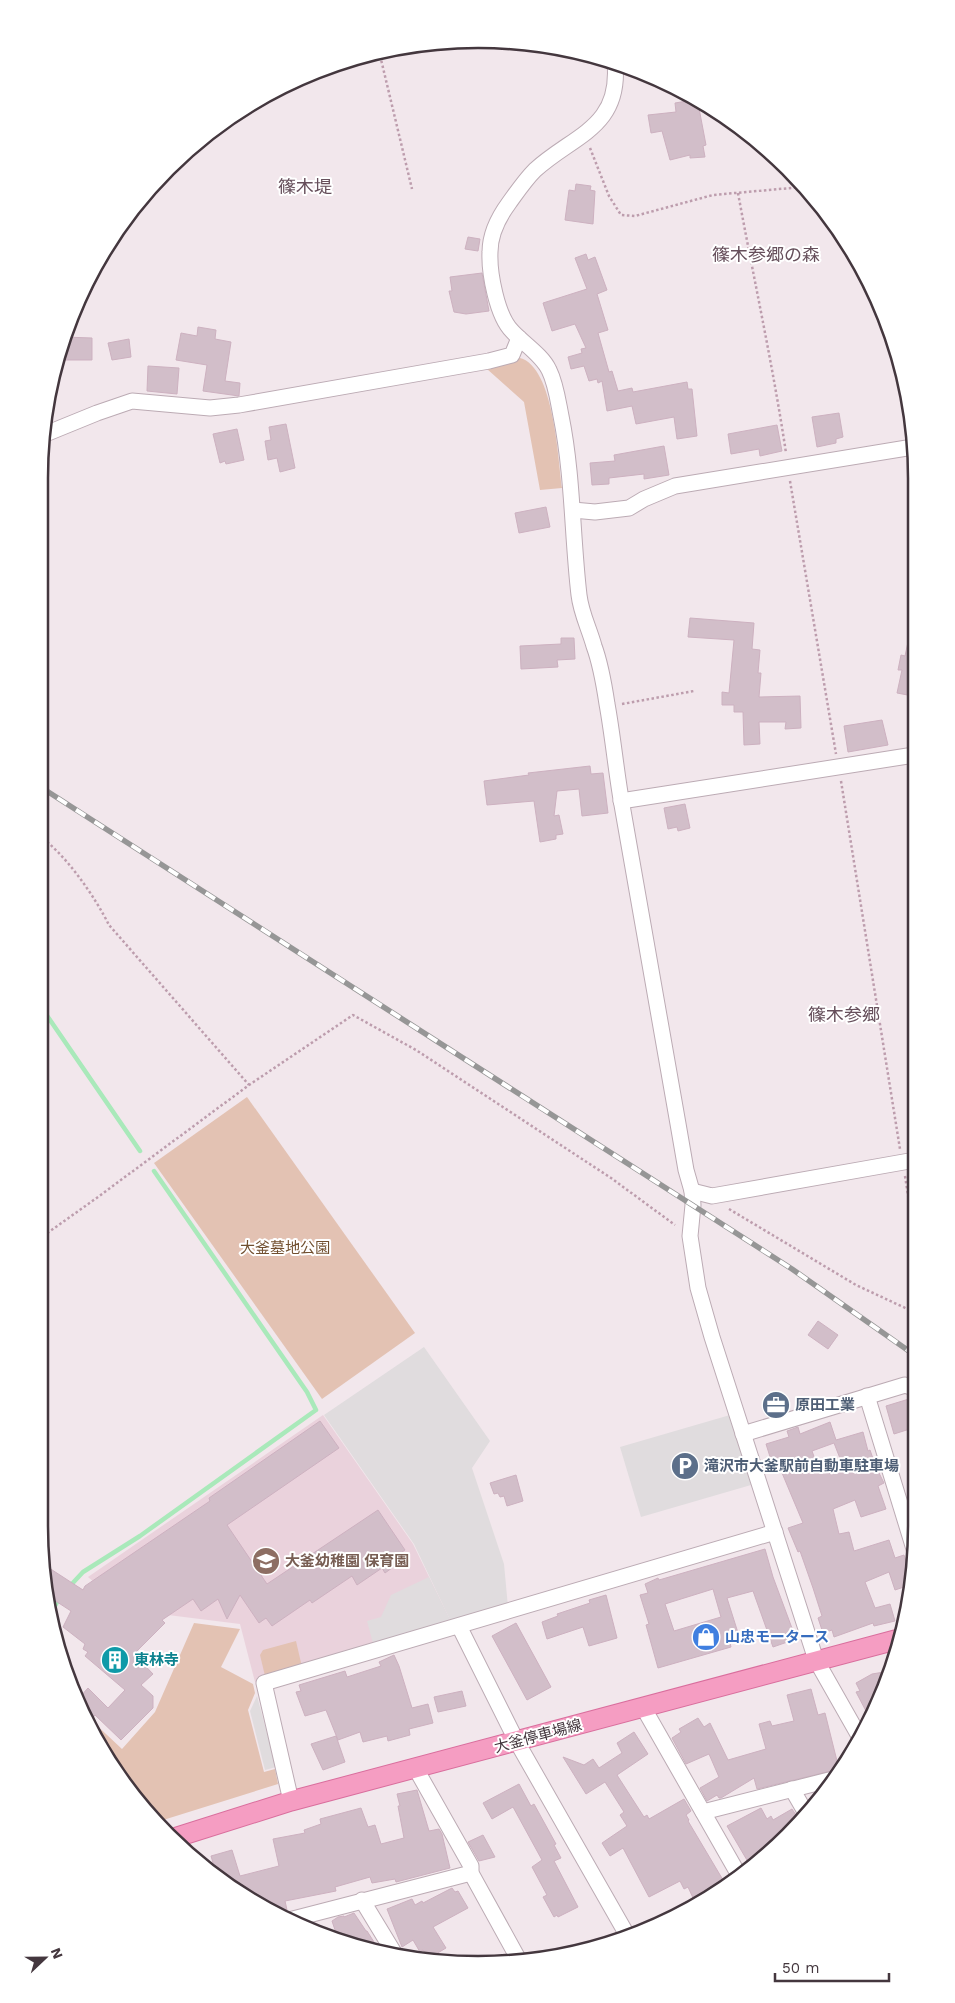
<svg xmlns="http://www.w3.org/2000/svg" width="955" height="2003" font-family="'Work Sans','Noto Sans JP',sans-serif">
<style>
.education{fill:#ead2dc}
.green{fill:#e3c2b3}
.parking{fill:#e0dcde}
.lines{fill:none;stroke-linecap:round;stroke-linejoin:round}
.stream{stroke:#a9e9ba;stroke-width:4.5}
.building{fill:#d2bec9;stroke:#cdb1c0;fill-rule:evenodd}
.minor-casing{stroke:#bcabb4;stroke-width:17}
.major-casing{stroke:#d96e9d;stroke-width:21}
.path{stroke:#bd9dad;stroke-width:2.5;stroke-dasharray:2.5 2.5;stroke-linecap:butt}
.minor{stroke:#fff;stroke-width:15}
.major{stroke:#f59dc2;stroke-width:19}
.rail-casing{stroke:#969696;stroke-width:5.5}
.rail{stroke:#fff;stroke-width:4;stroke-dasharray:11;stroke-linecap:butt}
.labels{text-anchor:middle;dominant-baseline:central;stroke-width:4;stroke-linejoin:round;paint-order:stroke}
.park-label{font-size:15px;fill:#714f2f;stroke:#fff}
.service-label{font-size:15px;font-weight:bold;fill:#4e5e75;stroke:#fff;text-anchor:start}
.education-label{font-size:15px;font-weight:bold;fill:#785e54;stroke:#fff;text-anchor:start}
.shop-label{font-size:15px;font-weight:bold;fill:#366cbe;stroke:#fff;text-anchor:start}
.culture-label{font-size:15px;font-weight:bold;fill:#0d838f;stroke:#fff;text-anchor:start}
.street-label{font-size:15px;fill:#44373e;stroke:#fff}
.quarter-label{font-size:18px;fill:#664f5b;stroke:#fff}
.rim{fill:none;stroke:#44373e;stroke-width:2.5}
</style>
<rect width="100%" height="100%" fill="#f2e7ec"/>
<path class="education" d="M323,1415L413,1544L452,1624L255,1682L240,1624L160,1614L104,1591L88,1577Z"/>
<g class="green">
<path d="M520,358C554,367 558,458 562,488L540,490L524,402L487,369Z"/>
<path d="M247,1097L415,1333L322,1399L154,1163Z"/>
<path d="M194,1623L240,1629L221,1667L253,1684L255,1693L248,1710L264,1772L275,1769L278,1784L160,1821L130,1793L91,1720L122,1749L155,1712Z"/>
<path d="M296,1641L302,1667L265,1676L260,1655L263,1650Z"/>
</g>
<g class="parking">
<path d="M424,1347L490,1441L472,1468L504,1564L508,1607L452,1624L414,1544L324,1415Z"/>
<path d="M730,1415L751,1485L641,1517L620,1447Z"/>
<path d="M429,1577L452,1624L374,1647L367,1621L381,1617L391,1595Z"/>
<path d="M257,1696L276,1767L265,1770L250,1711Z"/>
</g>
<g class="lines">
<g class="stream">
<path d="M39,1004L140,1151"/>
<path d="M70,1586L83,1572L140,1536L316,1410L307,1392L154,1171"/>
<path d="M53,1609L60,1597"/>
</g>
</g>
<g class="building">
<path d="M693,100L698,103L706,145L703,146L705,157L690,158V155L670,160L662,131L651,133L648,115L676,112L675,103Z"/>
<path d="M576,184L591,186L590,190L595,191L593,224L565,220L569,190L575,191Z"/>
<path d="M468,237L480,239L478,251L465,249Z"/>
<path d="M586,254L588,260L595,257L607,290L597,294L608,330L598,333L609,372L612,371L618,391L632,388L633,392L687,382L688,389H692L697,436L677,439L674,417L636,424L632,406L607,411L602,381L598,383L597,379L589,381L584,366L571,369L568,357L582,353L581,349L586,348L575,324L552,331L543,303L587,289L575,258Z"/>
<path d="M482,273L489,311L466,314L454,312L449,291H452L450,277Z"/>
<path d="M198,327L216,330L215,339L231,342L225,381L240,383L239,396L203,391L207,365L176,360L181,333L197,336Z"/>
<path d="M64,337L92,338V360H57Z"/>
<path d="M129,339L131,357L112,360L108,343Z"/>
<path d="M148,366L179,368L177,394L147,391Z"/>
<path d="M839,413L843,437L836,439V443L817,447L812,417Z"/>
<path d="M286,424L295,468L280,472L277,458L268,460L265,441L271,440L269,427Z"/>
<path d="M777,425L782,451L760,456L759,449L731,454L728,434Z"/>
<path d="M237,429L244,460L226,464L225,461L220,463L213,434Z"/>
<path d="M664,446L669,475L644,479V474L609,478V484L592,485L590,463L615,461L614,455Z"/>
<path d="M546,507L550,527L519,533L515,513Z"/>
<path d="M690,618L754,623L752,649L760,650L758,673H761L759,697L800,696L801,728L785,729L786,722H759L760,744L744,745L743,712H734V705H722V692L729,693L734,640L688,637Z"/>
<path d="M561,638H574L575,659L557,660L558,667L521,669L520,646L561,644Z"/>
<path d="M908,642L913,643V696L897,693L902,670H898L901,655L905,656Z"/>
<path d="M882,720L888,745L848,752L844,726Z"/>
<path d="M590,766L591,774L603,773L608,813L582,816L579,789L557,791L554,816L559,815L563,834L556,835V839L540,842L534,801L487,805L484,781L529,775L528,773Z"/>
<path d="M685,804L690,828L678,831L677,827L668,829L664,808Z"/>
<path d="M818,1321L838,1335L828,1349L808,1335Z"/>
<path d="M780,1396L784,1411L768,1415L764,1400Z"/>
<path d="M909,1399L916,1421V1427L894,1434L886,1406Z"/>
<path d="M320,1421L339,1448L227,1525L267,1584L378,1510L405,1550L392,1559L396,1565L385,1573L382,1568L357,1585L352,1576L312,1603L310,1600L272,1626L266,1618L259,1623L240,1595L227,1619L218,1599L201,1611L193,1599L162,1620L165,1623L134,1654L153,1674L141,1685L153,1696V1708L121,1740L95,1715L92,1719L87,1713L79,1698L88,1688L108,1708L125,1690L85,1656L88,1652L83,1649L85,1644L63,1627L71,1611L51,1598L46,1566L83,1590L85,1586L210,1501L209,1498Z"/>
<path d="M830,1422L836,1440L863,1432L868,1451L870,1450L876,1467L884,1483L878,1486L886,1509L861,1517L855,1500L833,1509L839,1534L849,1532L854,1551L889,1540L895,1558L904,1555L911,1579L910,1585L895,1590L889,1572L865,1582L875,1608L890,1604L895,1621L874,1626L873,1623L834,1637L832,1630L823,1633L818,1618L822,1616L813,1588L800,1551L798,1552L788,1528L803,1523L777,1461L772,1463L766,1444L789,1437L787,1431L798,1427L800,1434ZM834,1443L843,1466L820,1473L812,1451Z"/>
<path d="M516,1475L523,1501L507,1506L504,1496L500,1497L498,1493L494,1494L490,1483Z"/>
<path d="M765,1549L773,1577L796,1639L773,1647L753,1591L727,1598L739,1636L729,1639L731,1647L658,1668L646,1625L649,1624L640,1595L648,1593L645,1584L658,1578L659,1580ZM713,1589L721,1617L674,1631L665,1604Z"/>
<path d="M606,1595L617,1638L589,1646L583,1627L547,1639L542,1622L558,1616L557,1614L590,1603L589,1600Z"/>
<path d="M516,1623L551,1687L527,1700L492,1636Z"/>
<path d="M394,1655L399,1666L412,1708L428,1704L433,1723L409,1729L410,1735L388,1741L387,1736L363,1742L360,1732L338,1740L326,1710L305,1716L296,1692L301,1691L299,1685L345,1671L347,1677L381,1666L379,1662Z"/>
<path d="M890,1671L883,1694L875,1705L866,1711L856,1692L860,1691L856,1683L872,1674Z"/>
<path d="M811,1689L818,1715L825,1713L838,1765L835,1770L757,1789L754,1778L721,1798H719L717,1795L707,1801L700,1788L719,1777L709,1754L686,1764L672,1738L681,1732L679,1729L698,1718L704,1727L710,1723L728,1760L766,1749L759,1724L770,1721L772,1726L794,1721L787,1695Z"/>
<path d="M462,1691L466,1706L438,1712L434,1697Z"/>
<path d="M634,1732L648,1754L617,1775L644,1817L647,1815L649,1819L684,1799L691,1811L686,1815L689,1820L688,1821L726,1885L713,1894L711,1890L694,1900L688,1887L684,1889L680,1881L649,1897L623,1848L610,1856L602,1843L627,1826L620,1815L624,1812L605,1782L586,1794L563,1757L584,1765L593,1759L599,1768L622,1753L617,1743Z"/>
<path d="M336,1736L345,1762L323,1770L311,1744Z"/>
<path d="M519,1784L531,1806L534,1804L556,1844L554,1845L561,1858L554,1861L578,1907L558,1917L557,1915L554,1917L543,1897L547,1895L532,1867L542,1860L513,1807L492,1819L483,1803Z"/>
<path d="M417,1790L429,1831L439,1829L442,1834L450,1868L396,1882L395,1879L372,1883L370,1877L335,1887L336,1891L285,1901L287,1910L276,1913L234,1890L216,1873L211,1856L232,1850L240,1876L279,1866L273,1839L305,1833L304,1830L321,1824L320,1819L361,1808L368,1827L375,1825L381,1844L404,1838L398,1806H400L397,1794Z"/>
<path d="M822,1792L813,1806L809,1799Z"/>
<path d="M761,1808L767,1819L771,1816L773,1820L792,1809L800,1821L751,1867L727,1826Z"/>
<path d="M483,1835L495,1857L479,1861L468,1842Z"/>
<path d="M452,1888L455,1892L458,1891L468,1908L433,1927L446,1948L431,1957H428L423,1950L420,1952L413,1940L402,1947L387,1909L412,1899L415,1905L422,1901L423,1903Z"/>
<path d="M354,1913L366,1931H367L381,1953L338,1939L332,1921L338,1917L344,1916V1917Z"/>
</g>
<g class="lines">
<defs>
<g id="minor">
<path d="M615,63C621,128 573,135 535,170C525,180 517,192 509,203C498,218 490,234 490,252C489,273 497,316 512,331C524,344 542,355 549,370C556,384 558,401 561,416C573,475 572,535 579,595C581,613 589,628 594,646C601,665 604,684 607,704C613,737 616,771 622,805C643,926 665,1048 686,1170L692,1191L693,1205L690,1236L698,1288L712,1337L816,1660L858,1734"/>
<path d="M43,435L97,413L132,401L210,408L239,405L489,361L512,355L519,338"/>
<path d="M573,510L595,512L629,508L644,499L675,486L913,447"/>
<path d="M621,801L914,755"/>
<path d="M692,1191L712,1196L915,1160"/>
<path d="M867,1396L914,1549"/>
<path d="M743,1434L905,1385L916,1389"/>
<path d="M459,1626L517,1742L626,1933"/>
<path d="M643,1707L740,1877"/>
<path d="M416,1769L471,1866V1873L519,1960"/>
<path d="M792,1789L807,1815"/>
<path d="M291,1801L264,1683L775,1532"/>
<path d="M703,1812L829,1780"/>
<path d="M362,1900L396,1956"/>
<path d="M289,1920L471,1873"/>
</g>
<path id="major" d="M177,1837L291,1801L899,1639"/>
</defs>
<use href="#minor" class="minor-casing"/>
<use href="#major" class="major-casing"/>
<g class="path">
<path d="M379,51L412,189"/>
<path d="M590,148L609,196L621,215L635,216L713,195L802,187"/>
<path d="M738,193C754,280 773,366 786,453"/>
<path d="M790,481L836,754"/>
<path d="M622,704L694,691"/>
<path d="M841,781L900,1149"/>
<path d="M39,836C65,853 95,897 109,925L249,1085"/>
<path d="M905,1176L915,1239"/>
<path d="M729,1209L856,1285L916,1313"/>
<path d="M39,1239L98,1197L249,1085L353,1015L416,1050L611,1178L675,1225"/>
</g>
<use href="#minor" class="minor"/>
<use href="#major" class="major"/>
<defs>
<path id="rail" d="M39,786L792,1269L916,1356"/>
</defs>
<use href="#rail" class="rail-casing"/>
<use href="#rail" class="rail"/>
</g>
<defs>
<symbol id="office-disc" viewBox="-11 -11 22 22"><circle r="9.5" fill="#5c6f8a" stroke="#fff"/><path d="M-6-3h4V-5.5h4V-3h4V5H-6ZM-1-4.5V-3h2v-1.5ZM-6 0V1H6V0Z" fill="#fff"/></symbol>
<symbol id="parking-disc" viewBox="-11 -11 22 22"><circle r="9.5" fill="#5c6f8a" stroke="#fff"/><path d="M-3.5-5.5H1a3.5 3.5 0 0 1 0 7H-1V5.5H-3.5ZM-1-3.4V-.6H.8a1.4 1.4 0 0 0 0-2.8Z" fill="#fff"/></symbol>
<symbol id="school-disc" viewBox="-11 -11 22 22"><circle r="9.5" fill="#8d6e63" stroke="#fff"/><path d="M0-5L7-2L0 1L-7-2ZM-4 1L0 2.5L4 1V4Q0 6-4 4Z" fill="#fff"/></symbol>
<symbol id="shop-disc" viewBox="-11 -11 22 22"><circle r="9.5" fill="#3f7fe0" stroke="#fff"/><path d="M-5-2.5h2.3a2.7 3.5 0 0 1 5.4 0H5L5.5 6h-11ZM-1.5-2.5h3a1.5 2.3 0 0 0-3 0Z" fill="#fff"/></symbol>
<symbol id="building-disc" viewBox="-11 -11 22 22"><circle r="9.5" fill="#0f9aa8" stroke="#fff"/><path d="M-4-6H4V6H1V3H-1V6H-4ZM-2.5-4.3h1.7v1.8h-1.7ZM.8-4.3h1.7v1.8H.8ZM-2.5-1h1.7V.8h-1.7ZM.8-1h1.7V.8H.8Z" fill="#fff"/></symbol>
</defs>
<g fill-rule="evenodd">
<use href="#office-disc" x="760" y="1389" width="32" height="32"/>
<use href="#parking-disc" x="669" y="1450" width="32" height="32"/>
<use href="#school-disc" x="250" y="1545" width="32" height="32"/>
<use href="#shop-disc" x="690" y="1621" width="32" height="32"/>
<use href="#building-disc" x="99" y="1644" width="32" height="32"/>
</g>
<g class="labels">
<g class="park-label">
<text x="285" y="1248">大釜墓地公園</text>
</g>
<g class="service-label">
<text x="795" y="1405">原田工業</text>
<text x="704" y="1466">滝沢市大釜駅前自動車駐車場</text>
</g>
<g class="education-label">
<text x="285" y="1561">大釜幼稚園 保育園</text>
</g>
<g class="shop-label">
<text x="725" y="1637">山忠モータース</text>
</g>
<g class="culture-label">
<text x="134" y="1660">東林寺</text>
</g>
<g class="street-label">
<text transform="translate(538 1736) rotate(-15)">大釜停車場線</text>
</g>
<g class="quarter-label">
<text x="305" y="186">篠木堤</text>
<text x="766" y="254">篠木参郷の森</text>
<text x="844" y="1014">篠木参郷</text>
</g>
</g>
<path d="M0 0H955V2003H0ZM478 48H478A430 430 0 0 1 908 478V1526A430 430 0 0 1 478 1956H478A430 430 0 0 1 48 1526V478A430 430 0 0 1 478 48Z" fill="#fff" fill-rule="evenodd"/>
<path class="rim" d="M478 48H478A430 430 0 0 1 908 478V1526A430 430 0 0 1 478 1956H478A430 430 0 0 1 48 1526V478A430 430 0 0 1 478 48Z"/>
<g transform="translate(45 1958) rotate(68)" stroke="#ffffff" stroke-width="4" paint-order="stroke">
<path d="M0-4L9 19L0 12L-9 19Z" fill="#44373e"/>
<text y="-8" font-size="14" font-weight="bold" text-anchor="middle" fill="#44373e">N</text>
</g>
<path d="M775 1973v8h114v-8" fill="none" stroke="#44373e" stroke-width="2.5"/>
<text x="782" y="1973" font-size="15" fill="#44373e" stroke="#ffffff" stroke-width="4" paint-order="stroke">50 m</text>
</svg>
